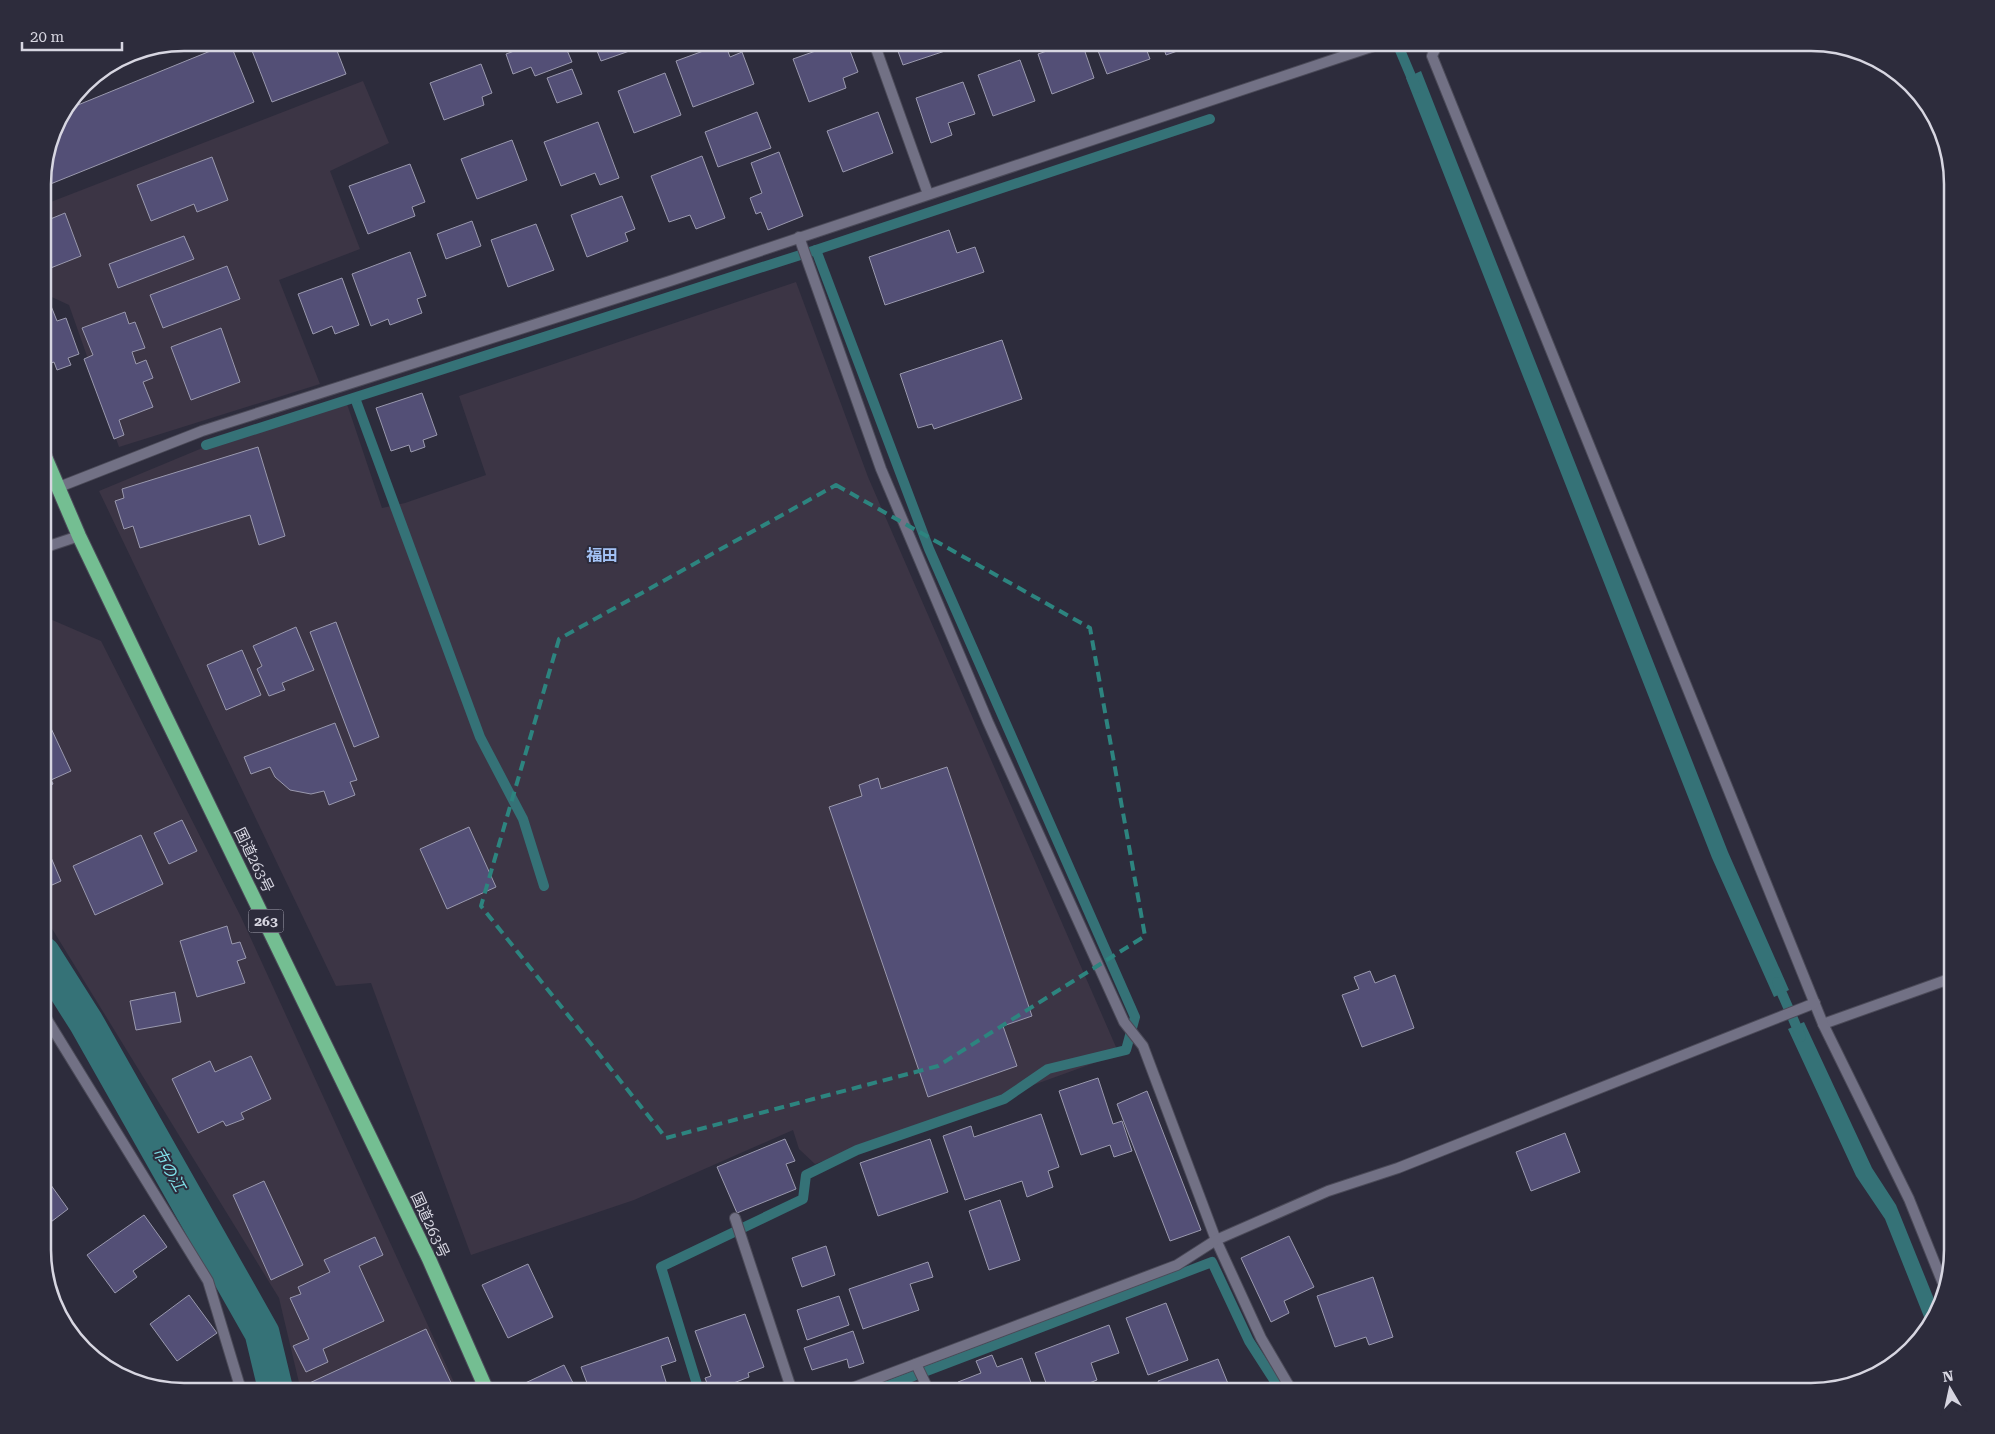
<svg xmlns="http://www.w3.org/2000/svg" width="1995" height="1434" font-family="'Roboto Serif','Noto Sans JP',serif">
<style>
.commercial{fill:#3c3545}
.water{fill:#357277}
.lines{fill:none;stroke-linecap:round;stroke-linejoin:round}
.stream{stroke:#357277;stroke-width:10}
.canal{stroke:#357277;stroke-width:35}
.building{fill:#534f76;stroke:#9a99ae}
.service-casing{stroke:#4b4a58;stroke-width:12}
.minor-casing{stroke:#4b4a58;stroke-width:12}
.tertiary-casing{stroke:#4b4a58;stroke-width:12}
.trunk-casing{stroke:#4b4a58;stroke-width:16}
.service{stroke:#727185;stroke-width:10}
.minor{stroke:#727185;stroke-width:10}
.tertiary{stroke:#727185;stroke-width:10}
.trunk{stroke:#74be92;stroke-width:14}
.marked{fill:none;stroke:#2d847f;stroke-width:4;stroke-dasharray:10 6;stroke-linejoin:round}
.labels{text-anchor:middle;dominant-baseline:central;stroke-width:4;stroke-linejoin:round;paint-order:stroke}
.shield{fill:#2d2c3c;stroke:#a4a3b0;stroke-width:1}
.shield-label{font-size:14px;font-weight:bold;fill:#d7d6e1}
.street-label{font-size:15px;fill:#d7d6e1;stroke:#2d2c3c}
.neighbourhood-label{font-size:16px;font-weight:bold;fill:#a3c2f5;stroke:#2d2c3c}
.water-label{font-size:16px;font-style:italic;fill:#80e2ea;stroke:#2d2c3c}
.rim{fill:none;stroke:#d7d6e1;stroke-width:2.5}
</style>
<rect width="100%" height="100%" fill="#2d2c3c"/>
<g class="commercial">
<path d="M363,81L389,143L330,171L360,249L279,280L320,384L119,447L69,305L43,293V205Z"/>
<path d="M796,282L868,477L1119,1054L815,1164L799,1149L793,1130L634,1200L471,1255L371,983L336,986L99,491L212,444L345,398L382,508L405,503L486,475L459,396Z"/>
<path d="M43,616L101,641L241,917L458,1391H301L279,1298L43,914Z"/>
</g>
<g class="water">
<path d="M1421,71L1728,852L1789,990L1774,997L1712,858L1406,78Z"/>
<path d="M1804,1022L1872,1168L1896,1205L1938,1309L1928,1327L1885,1219L1856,1176L1788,1029Z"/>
</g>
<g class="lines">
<g class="stream">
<path d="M1397,43L1416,88"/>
<path d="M355,398L480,737L523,819L544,886"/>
<path d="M206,445L816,250L1210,119"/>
<path d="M1777,982L1801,1037"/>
<path d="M699,1391L661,1267L803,1199L806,1175L857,1150L1004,1099L1048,1069L1126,1050L1135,1017L929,549L816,250"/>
<path d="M874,1391L1212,1262L1249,1341L1276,1383L1279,1391"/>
</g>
<path class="canal" d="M43,954L86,1022L262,1333L276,1391"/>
</g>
<g class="building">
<path d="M230,43L254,102L43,187V175L53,130L68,109Z"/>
<path d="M249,43H334L346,74L272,102Z"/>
<path d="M536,43H564L572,62L535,76L531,67L513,74L506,54Z"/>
<path d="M594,43H652L601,61Z"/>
<path d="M725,43L730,57L742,52L754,84L693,107L676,61Z"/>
<path d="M838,43H847L858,72L843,78L846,88L809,102L793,59Z"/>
<path d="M895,43H962L963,45L903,65Z"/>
<path d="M1070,43H1082L1094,78L1052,94L1038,54Z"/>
<path d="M1095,43H1144L1150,59L1107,74Z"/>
<path d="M1162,43H1200L1166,55Z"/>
<path d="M1020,60L1035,101L993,116L978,75Z"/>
<path d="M481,64L492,93L482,97L484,105L444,120L430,83Z"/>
<path d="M572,69L582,94L557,103L547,78Z"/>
<path d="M665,73L681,115L634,133L618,91Z"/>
<path d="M963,82L975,114L948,123L952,135L931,143L916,98Z"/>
<path d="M757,112L771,148L718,167L705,132Z"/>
<path d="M878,112L893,153L843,172L827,131Z"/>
<path d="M598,122L619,178L600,185L595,173L561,186L544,142Z"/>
<path d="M512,140L527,180L477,199L461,159Z"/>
<path d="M779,152L803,216L768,230L761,212L756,214L750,198L762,193L751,163Z"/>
<path d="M702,156L725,218L696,229L690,215L669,222L651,176Z"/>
<path d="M212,157L228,200L197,212L194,204L151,221L137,185Z"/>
<path d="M410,164L425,202L412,207L415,216L368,234L349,186Z"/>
<path d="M622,196L635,229L625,233L628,241L587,257L571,215Z"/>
<path d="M65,213L81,256L43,271V222Z"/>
<path d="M472,221L481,246L446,259L437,234Z"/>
<path d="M536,224L554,270L508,287L491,240Z"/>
<path d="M949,230L957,253L975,247L984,272L885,305L869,257Z"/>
<path d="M184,236L194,259L118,288L109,264Z"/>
<path d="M410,252L426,296L417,299L422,313L390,325L388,319L371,326L352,274Z"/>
<path d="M227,266L240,299L163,328L150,295Z"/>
<path d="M342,278L359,325L335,334L332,326L313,334L298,294Z"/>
<path d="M49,301L57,321L66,318L79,354L68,358L71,365L57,370L54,362L44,366L43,364V304Z"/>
<path d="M125,312L129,324L135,322L145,348L132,352L136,364L146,360L153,378L143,382L153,407L119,420L124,435L114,439L84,359L93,355L82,328Z"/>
<path d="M221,328L240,382L191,400L171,347Z"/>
<path d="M1002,340L1022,399L934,429L932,424L918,428L900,374Z"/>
<path d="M422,393L437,435L423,440L425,447L411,452L409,445L391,451L376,408Z"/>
<path d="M258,447L285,536L259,545L250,515L140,548L133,526L124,529L115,501L124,498L122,489Z"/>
<path d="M336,622L379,737L354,747L310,632Z"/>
<path d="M296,627L314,670L282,683L285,690L269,696L257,669L262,666L253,646Z"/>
<path d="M242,650L261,695L226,710L207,665Z"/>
<path d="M335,723L357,780L350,782L355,795L329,805L324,791L311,794L290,790L275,777L270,767L251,774L244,757Z"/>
<path d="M49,724L71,771L51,780L53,784L43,789V727Z"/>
<path d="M947,767L1032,1016L1003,1026L1017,1066L928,1097L829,807L862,796L859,785L878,778L881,789Z"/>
<path d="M182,820L197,851L169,864L154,833Z"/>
<path d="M469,827L496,887L447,909L420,849Z"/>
<path d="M141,835L163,884L95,915L73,866Z"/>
<path d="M47,848L61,881L43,889V850Z"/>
<path d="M227,926L232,944L240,942L246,958L237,961L245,983L197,997L180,941Z"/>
<path d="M1370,971L1375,983L1395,975L1414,1028L1362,1047L1342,995L1359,989L1354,977Z"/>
<path d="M175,992L181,1022L136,1030L130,1001Z"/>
<path d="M251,1056L271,1099L241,1113L244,1119L226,1126L223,1121L198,1133L172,1079L210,1061L215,1072Z"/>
<path d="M43,1074L51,1122L43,1123Z"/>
<path d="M1098,1078L1113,1124L1122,1121L1132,1151L1114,1157L1110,1145L1081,1155L1059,1091Z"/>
<path d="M1147,1091L1201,1230L1170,1241L1117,1104Z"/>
<path d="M1041,1114L1059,1167L1048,1171L1053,1187L1027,1197L1022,1181L965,1200L943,1136L971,1126L974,1137Z"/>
<path d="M1565,1133L1580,1172L1531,1191L1516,1152Z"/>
<path d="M785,1139L795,1161L786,1164L796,1189L737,1213L717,1167Z"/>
<path d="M930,1139L948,1192L878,1216L860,1163Z"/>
<path d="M43,1174L68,1209L43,1228Z"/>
<path d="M264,1181L303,1265L271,1280L233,1195Z"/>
<path d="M1000,1200L1020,1260L989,1270L969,1211Z"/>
<path d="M144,1215L167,1247L133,1271L137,1277L115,1293L87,1255Z"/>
<path d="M1289,1236L1314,1287L1284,1301L1289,1313L1271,1322L1241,1258Z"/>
<path d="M375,1237L383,1255L359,1266L384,1321L323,1349L328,1362L306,1372L293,1346L309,1339L290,1298L301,1294L298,1287L330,1272L324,1260Z"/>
<path d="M826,1246L835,1275L802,1287L792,1258Z"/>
<path d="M928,1262L933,1277L910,1284L919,1310L863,1329L849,1289Z"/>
<path d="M528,1264L553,1317L508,1338L482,1285Z"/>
<path d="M1373,1277L1393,1337L1369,1345L1366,1337L1335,1347L1317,1296Z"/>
<path d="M189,1295L217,1333L177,1361L150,1324Z"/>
<path d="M839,1296L849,1325L807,1340L797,1310Z"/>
<path d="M1166,1303L1188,1360L1148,1375L1126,1318Z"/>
<path d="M745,1314L764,1367L748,1373L749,1377L731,1384L734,1391H710L705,1378L711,1376L695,1331Z"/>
<path d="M1109,1325L1119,1353L1091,1363L1097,1380L1074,1389L1072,1383L1049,1391L1035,1353Z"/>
<path d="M426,1329L453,1387L443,1391H306L303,1386Z"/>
<path d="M853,1331L864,1363L849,1368L847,1359L812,1370L804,1348Z"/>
<path d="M668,1337L676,1361L661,1366L667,1385L648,1391H590L581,1367Z"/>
<path d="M992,1355L997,1367L1022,1358L1034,1391H961L958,1382L981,1373L976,1361Z"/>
<path d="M1218,1359L1231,1391H1162L1158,1381Z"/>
<path d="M564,1365L577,1391H527L523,1384Z"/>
</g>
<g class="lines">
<defs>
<g id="service">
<path d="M1377,45L1397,43"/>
<path d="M1823,1024L1952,978"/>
<path d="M735,1218L792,1391"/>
</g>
<g id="minor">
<path d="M874,43L928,194"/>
<path d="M1438,43L1432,56L1823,1024L1909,1199L1946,1291"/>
<path d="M799,237L881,469L988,722L1124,1022L1143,1046L1216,1240L1261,1338L1292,1391"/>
<path d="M59,487L202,431L670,281L1377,45L1375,43"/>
<path d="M43,1013L208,1281L241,1390"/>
<path d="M916,1364L929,1391"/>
<path d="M844,1391L1177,1265L1216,1240L1328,1191L1398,1168L1815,1003"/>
</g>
<path id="tertiary" d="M43,548L79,536"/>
<path id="trunk" d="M43,452L79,536L160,705L429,1259L487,1391"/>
</defs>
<use href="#service" class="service-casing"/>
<use href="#minor" class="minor-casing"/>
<use href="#tertiary" class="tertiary-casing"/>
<use href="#trunk" class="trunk-casing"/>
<use href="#service" class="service"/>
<use href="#minor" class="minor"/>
<use href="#tertiary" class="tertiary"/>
<use href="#trunk" class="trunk"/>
</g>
<path class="marked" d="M836,485L1090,628L1145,936L938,1066L666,1138L481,906L559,639Z"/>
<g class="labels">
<rect class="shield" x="248.5" y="909.5" width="35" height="23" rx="4"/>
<g class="shield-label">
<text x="266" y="921">263</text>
</g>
<g class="street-label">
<text transform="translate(254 860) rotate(64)">国道263号</text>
<text transform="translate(430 1225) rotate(65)">国道263号</text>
</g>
<g class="neighbourhood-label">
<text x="602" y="555">福田</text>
</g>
<g class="water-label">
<text transform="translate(169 1169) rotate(60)">市の江</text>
</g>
</g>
<path d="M0 0H1995V1434H0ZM184 51H1811A133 133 0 0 1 1944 184V1250A133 133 0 0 1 1811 1383H184A133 133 0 0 1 51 1250V184A133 133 0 0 1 184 51Z" fill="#2d2c3c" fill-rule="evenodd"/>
<path class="rim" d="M184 51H1811A133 133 0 0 1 1944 184V1250A133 133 0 0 1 1811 1383H184A133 133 0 0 1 51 1250V184A133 133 0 0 1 184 51Z"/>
<g transform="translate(1950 1389) rotate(351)" stroke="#2d2c3c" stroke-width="4" paint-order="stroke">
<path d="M0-4L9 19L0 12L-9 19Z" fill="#d7d6e1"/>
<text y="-8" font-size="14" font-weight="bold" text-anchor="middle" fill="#d7d6e1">N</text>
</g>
<path d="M22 42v8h100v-8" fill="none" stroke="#d7d6e1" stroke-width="2.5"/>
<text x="30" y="42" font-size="15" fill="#d7d6e1" stroke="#2d2c3c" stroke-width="4" paint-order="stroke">20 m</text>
</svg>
